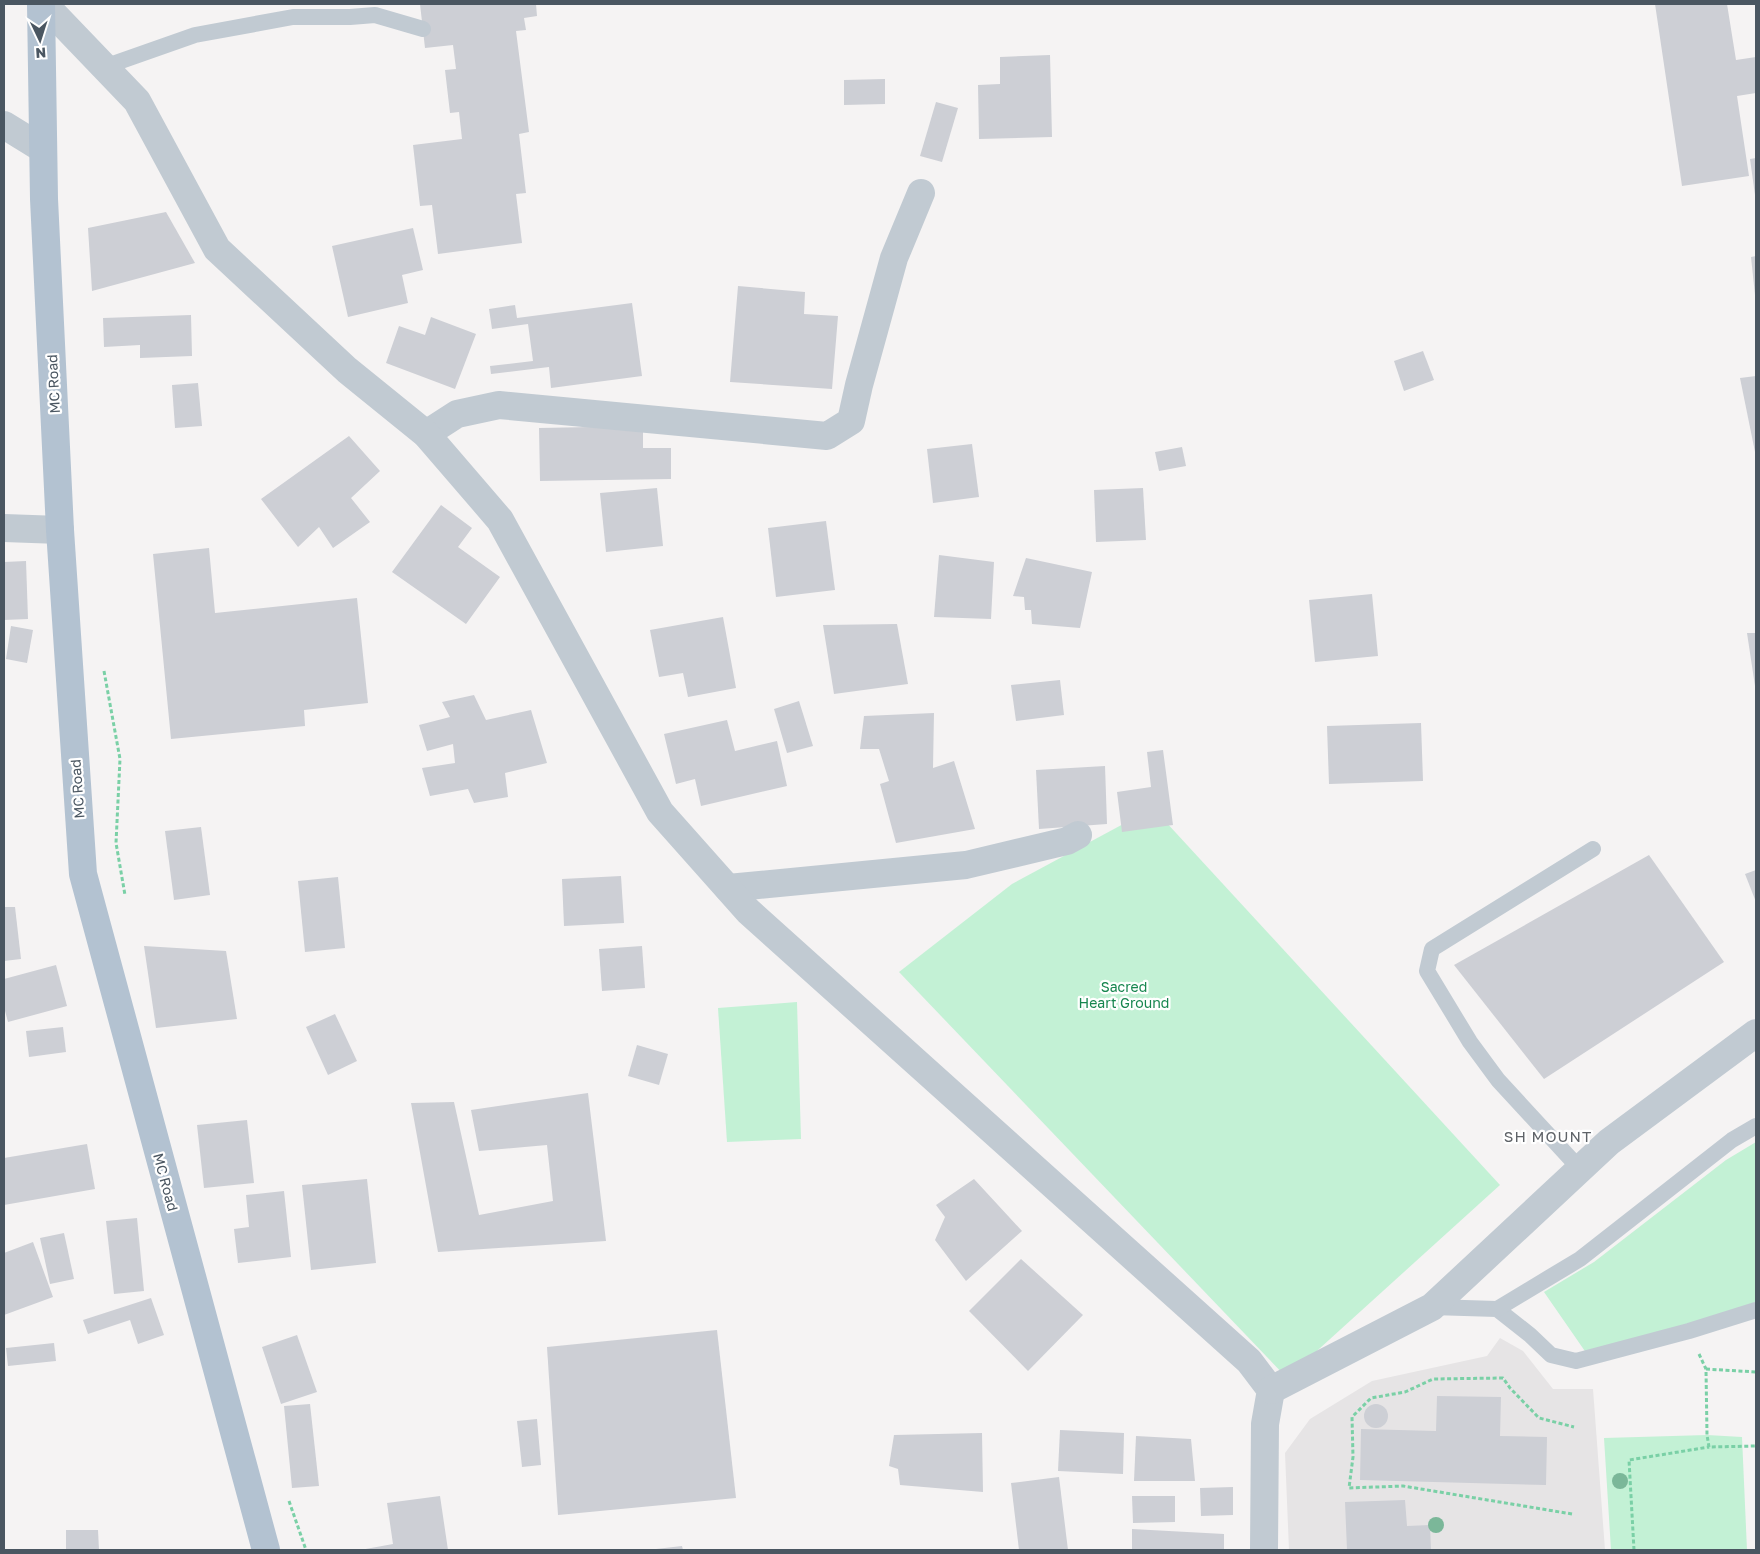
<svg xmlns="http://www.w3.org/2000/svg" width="1760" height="1554" font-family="'Golos Text',sans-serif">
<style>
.education{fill:#e6e4e5}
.green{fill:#c3f1d5}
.building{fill:#cdcfd5}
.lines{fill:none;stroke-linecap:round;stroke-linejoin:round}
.path{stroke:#7ad0a6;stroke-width:3;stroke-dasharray:4 2.5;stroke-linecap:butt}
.service{stroke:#c1cad2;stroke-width:16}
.minor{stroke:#c1cad2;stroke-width:28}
.tertiary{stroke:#c1cad2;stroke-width:28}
.primary{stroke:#b3c2d1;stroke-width:28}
.tree{fill:#7bb799}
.labels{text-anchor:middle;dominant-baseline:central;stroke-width:4.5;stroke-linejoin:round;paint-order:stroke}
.street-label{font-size:14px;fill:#4a5661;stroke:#fff}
.park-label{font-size:14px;fill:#17864f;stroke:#fff}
.neighbourhood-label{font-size:15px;letter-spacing:1px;fill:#5f6368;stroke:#fff}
</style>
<rect width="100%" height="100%" fill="#f5f3f3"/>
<path class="education" d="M1500,1338L1523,1351L1553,1389H1593L1605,1550H1289L1285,1453L1310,1419L1372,1381L1487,1356Z"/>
<g class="green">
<path d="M1153,808L1500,1185L1287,1378L899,972L1012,884Z"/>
<path d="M797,1002L801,1139L727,1142L718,1008Z"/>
<path d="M1756,1142V1302L1589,1357L1544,1292L1594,1262L1726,1160Z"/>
<path d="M1707,1435L1742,1437L1747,1550H1611L1604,1438Z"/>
</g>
<g class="building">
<path d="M420,4H536L537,16L524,18L526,30L516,31L529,132L519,134L526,193L516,194L522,243L438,254L432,205L420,206L413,145L462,139L459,112L450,113L445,70L456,69L453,45L425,48Z"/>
<path d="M1655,4H1727L1736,60L1756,57V93L1737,96L1749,176L1682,186Z"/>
<path d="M1050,55L1052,137L979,139L978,85L1000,84V57Z"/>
<path d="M885,79V104L844,105V80Z"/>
<path d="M936,102L958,108L942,162L920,156Z"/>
<path d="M1756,158V195H1755L1750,159Z"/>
<path d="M166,212L195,263L92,291L88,228Z"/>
<path d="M413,228L423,270L402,275L408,303L348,317L332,246Z"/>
<path d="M1756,256V295H1755L1751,257Z"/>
<path d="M738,286L805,292L804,314L838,316L832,389L730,382Z"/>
<path d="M632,303L642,376L551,388L549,367L491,374L490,366L533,361L528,324L492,329L489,309L515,305L517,318Z"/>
<path d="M191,315L192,356L140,358V345L104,347L103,318Z"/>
<path d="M431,317L476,334L455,389L386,363L399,326L425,335Z"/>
<path d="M1423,351L1434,380L1404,391L1394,361Z"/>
<path d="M1756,376V452H1755L1740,378Z"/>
<path d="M198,383L202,426L175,428L172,385Z"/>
<path d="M643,426V448H671V479L540,481L539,428Z"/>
<path d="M349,436L380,471L351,498L370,522L333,548L319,527L298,547L261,499Z"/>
<path d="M972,444L979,497L933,503L927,449Z"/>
<path d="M1182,447L1186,466L1159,471L1155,452Z"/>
<path d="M657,488L663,546L606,552L600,493Z"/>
<path d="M1143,488L1146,540L1096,542L1094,490Z"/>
<path d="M441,505L472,528L458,547L500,577L466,624L392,572Z"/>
<path d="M826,521L835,590L776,597L768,528Z"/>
<path d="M209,548L215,613L357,598L368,703L304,710L305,726L171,739L153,554Z"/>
<path d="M939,555L994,562L991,619L934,617Z"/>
<path d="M1026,558L1092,572L1080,628L1032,624L1031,610H1025L1024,597L1013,596Z"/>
<path d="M26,561L28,619L4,620V562Z"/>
<path d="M1372,594L1378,656L1315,662L1309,600Z"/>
<path d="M723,617L736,688L688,697L683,673L659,677L650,630Z"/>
<path d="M897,624L908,684L834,694L823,625Z"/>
<path d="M11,626L33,630L27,663L6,659Z"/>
<path d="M1747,633H1756V686H1755Z"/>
<path d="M1060,680L1064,715L1016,721L1011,685Z"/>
<path d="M474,695L486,720L531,710L547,763L505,773L508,797L474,803L468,789L430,796L422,768L455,763L453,744L427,751L419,725L450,717L442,702Z"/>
<path d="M799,701L813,746L787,753L774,709Z"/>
<path d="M934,713L933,768L954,761L975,829L896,843L880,784L889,781L879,749H860L864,716Z"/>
<path d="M727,720L735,751L777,741L787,786L701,806L695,779L676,784L664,734Z"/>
<path d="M1421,723L1423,781L1329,784L1327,726Z"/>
<path d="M1163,750L1173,825L1122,832L1117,792L1151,787L1147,752Z"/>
<path d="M1105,766L1107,824L1039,829L1036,770Z"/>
<path d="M201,827L210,895L174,900L165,831Z"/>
<path d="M1649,855L1724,962L1544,1079L1454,965Z"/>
<path d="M1756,870V902L1745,874Z"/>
<path d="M621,876L624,923L564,926L562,879Z"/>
<path d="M338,877L345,948L305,952L298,881Z"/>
<path d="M4,907H15L21,959L4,961Z"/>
<path d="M144,946L226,951L237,1019L156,1028Z"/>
<path d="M642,946L645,988L602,991L599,949Z"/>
<path d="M56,965L67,1006L8,1022L4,1007V979Z"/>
<path d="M335,1014L357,1061L328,1075L306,1027Z"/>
<path d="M63,1027L66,1052L29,1057L26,1031Z"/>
<path d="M637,1045L668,1054L659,1085L628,1076Z"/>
<path d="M588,1093L606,1241L438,1252L411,1103L454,1102L479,1215L553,1201L547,1145L479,1151L471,1110Z"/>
<path d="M247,1120L254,1183L204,1188L197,1125Z"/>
<path d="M87,1144L95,1189L4,1205V1158Z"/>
<path d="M367,1179L376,1263L311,1270L302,1185Z"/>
<path d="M974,1179L1022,1231L966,1281L935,1240L945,1217L936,1205Z"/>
<path d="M284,1191L291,1257L238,1263L234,1229L249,1227L246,1195Z"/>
<path d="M137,1218L144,1291L114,1294L106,1221Z"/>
<path d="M64,1233L74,1279L50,1284L40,1238Z"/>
<path d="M33,1242L53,1297L4,1315V1253Z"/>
<path d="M1021,1259L1083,1315L1028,1371L969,1311Z"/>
<path d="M151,1298L164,1335L138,1344L130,1320L88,1334L83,1320Z"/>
<path d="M717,1330L736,1498L558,1515L547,1347Z"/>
<path d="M297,1335L317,1392L281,1404L262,1347Z"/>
<path d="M54,1343L56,1361L8,1366L6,1348Z"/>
<path d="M1437,1396L1501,1397L1500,1436L1547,1437L1546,1485L1360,1480L1361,1429L1436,1431Z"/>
<path d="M310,1404L319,1486L292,1488L284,1406Z"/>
<circle cx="1376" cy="1416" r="12"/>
<path d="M537,1419L541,1465L522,1467L517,1421Z"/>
<path d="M1060,1430L1124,1433L1123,1474L1058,1471Z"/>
<path d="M982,1433L983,1492L900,1485L898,1469L889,1466L894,1435Z"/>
<path d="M1136,1436L1191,1439L1195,1481H1134Z"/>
<path d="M1059,1477L1068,1550H1019L1011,1483Z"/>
<path d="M1233,1487V1515L1201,1516L1200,1488Z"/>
<path d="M440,1496L448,1550H360L393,1544L387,1503Z"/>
<path d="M1132,1496H1175V1522L1133,1523Z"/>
<path d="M1405,1500L1407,1526L1430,1525L1431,1550H1347L1345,1502Z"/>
<path d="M1132,1529L1224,1534V1550H1132Z"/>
<path d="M66,1530H98L99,1550H66Z"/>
<path d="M682,1546L683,1550H656V1549Z"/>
</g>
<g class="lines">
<g class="path">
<path d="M104,671L120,759L116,843L125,895"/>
<path d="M1699,1354L1706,1369L1707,1435L1709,1447L1756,1446"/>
<path d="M1706,1369L1756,1372"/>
<path d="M289,1501L306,1550"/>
<path d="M1572,1514L1403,1486L1349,1488L1353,1457L1352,1417L1371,1398L1405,1392L1433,1379L1503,1378L1510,1388L1539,1418L1574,1427"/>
<path d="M1634,1550L1629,1460L1709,1447"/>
</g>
<g class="service">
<path d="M104,67L195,35L293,17H350L375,15L423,29"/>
<path d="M1580,1169L1498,1080L1470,1042L1427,971L1432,949L1593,849"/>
<path d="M1432,1307L1497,1309L1530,1335L1551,1355L1576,1361L1689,1331L1756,1310"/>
<path d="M1497,1309L1580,1259L1732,1140L1756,1126"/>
</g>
<g class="minor">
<path d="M4,125L43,149"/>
<path d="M426,434L457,414L499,405L827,436L851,421L859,385L894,258L921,193"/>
<path d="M4,528L60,530"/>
<path d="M728,888L966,865L1067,841L1078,835"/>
</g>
<g class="tertiary">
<path d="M44,4L137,101L217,249L347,370L426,434L500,520L660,812L748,911L1249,1361L1271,1390L1265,1424L1264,1550"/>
<path d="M1271,1390L1432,1307L1609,1142L1756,1033"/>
</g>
<path class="primary" d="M41,4L44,199L60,530L83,874L266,1550"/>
</g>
<g class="tree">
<circle cx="1620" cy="1481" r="8"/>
<circle cx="1436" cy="1525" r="8"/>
</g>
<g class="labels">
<g class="street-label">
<text transform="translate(53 384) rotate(-93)">MC Road</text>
<text transform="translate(77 789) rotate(-94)">MC Road</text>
<text transform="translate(166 1182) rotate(75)">MC Road</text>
</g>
<g class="park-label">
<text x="1124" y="986">Sacred<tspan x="1124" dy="16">Heart Ground</tspan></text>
</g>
<g class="neighbourhood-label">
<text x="1548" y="1136">SH MOUNT</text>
</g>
</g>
<rect width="1760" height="1554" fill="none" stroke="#4a5661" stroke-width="10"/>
<g transform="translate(40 40) rotate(176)" stroke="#ffffff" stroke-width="4" paint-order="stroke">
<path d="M0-4L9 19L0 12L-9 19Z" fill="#4a5661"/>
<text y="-8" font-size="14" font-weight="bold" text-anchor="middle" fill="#4a5661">N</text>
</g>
</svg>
